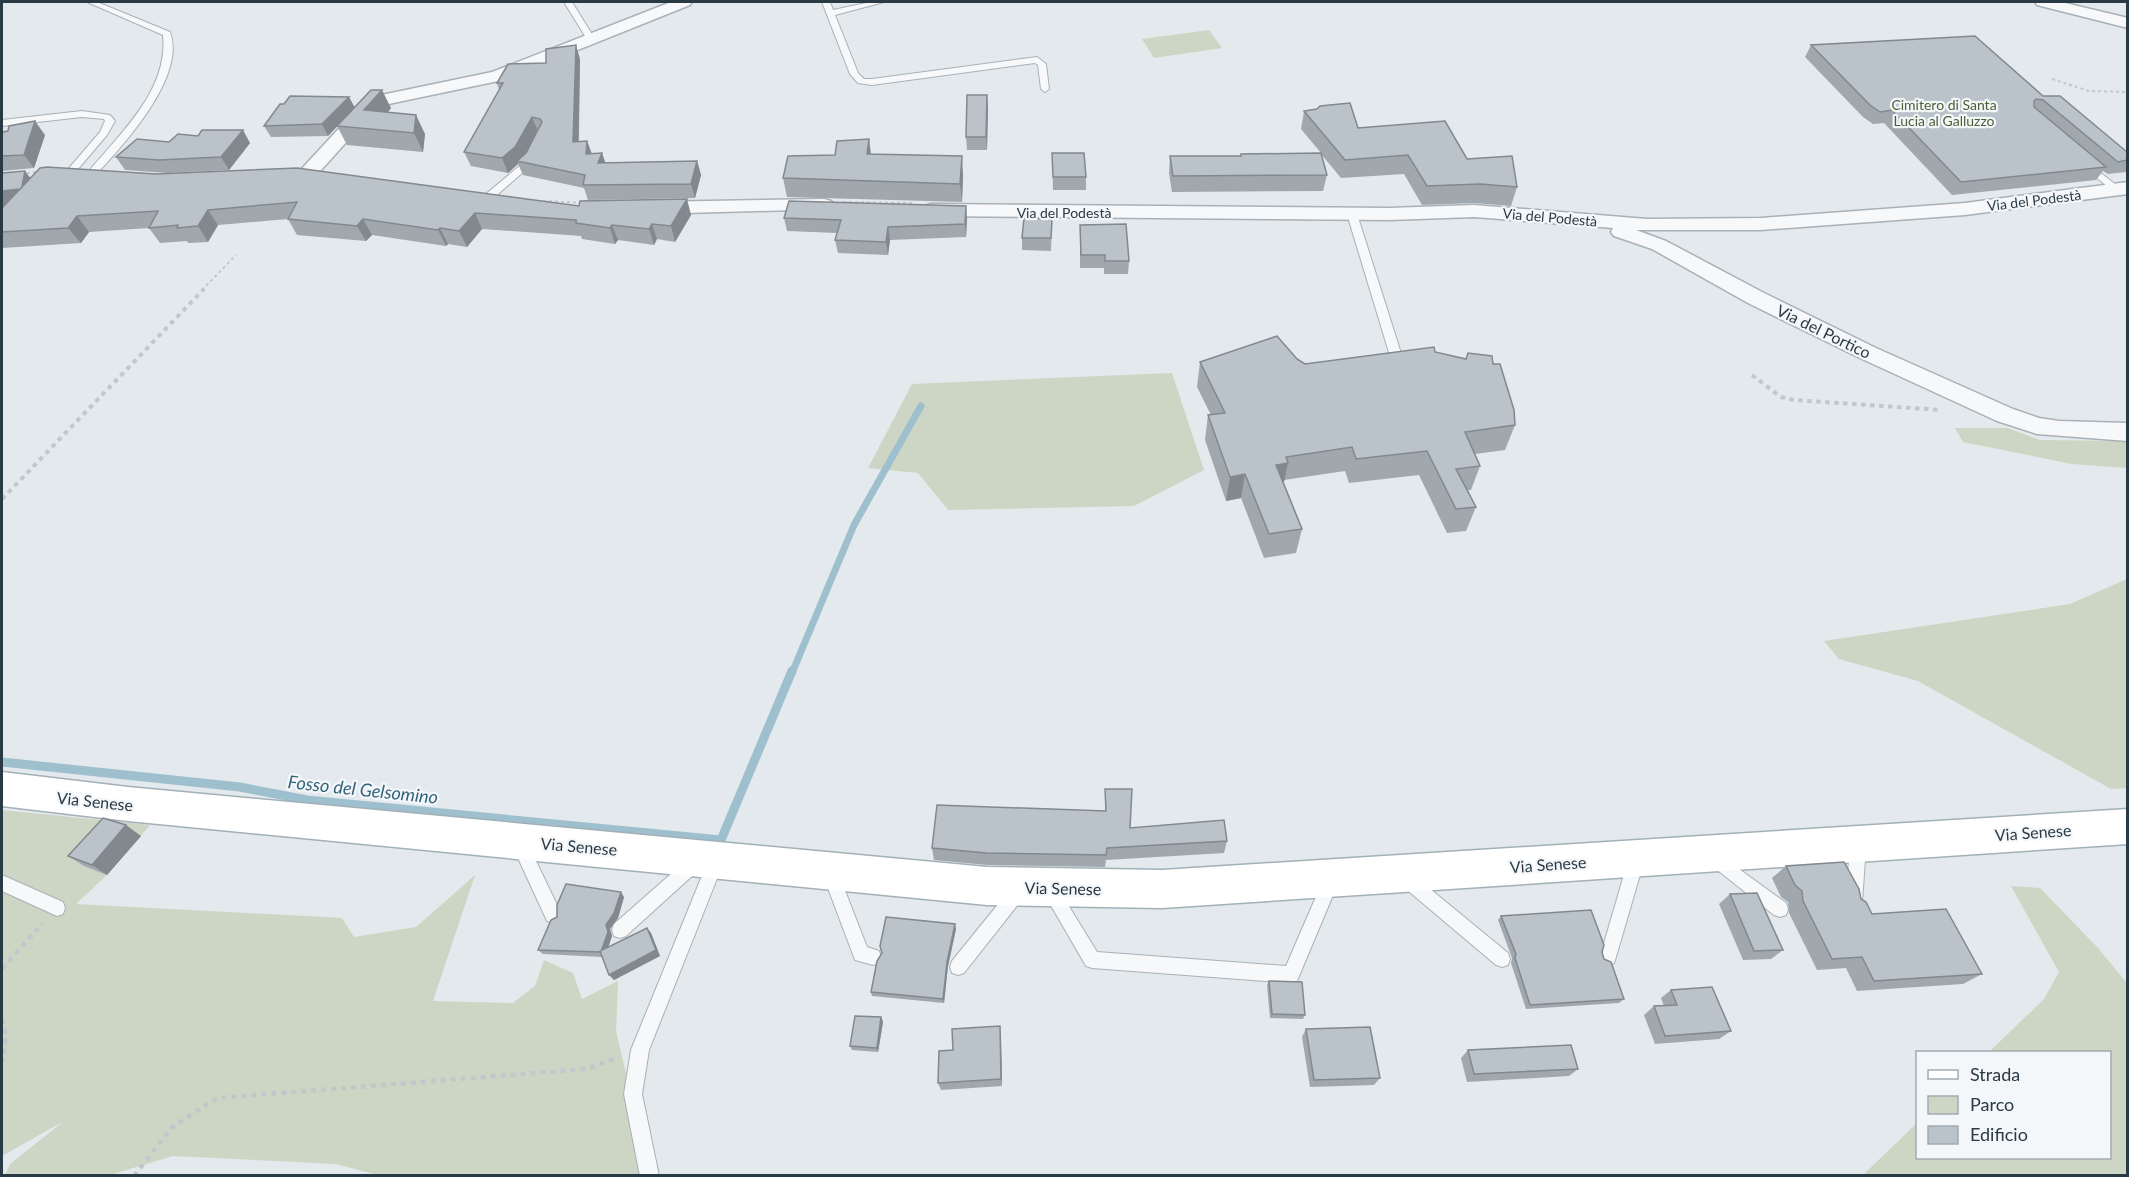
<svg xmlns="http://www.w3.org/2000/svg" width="2129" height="1177" font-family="Lato,sans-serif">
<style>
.green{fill:#cdd6c4}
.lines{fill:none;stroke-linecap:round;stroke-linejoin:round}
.stream-far1{stroke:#9ebfcd;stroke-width:7}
.stream{stroke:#9ebfcd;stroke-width:9}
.service-casing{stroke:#a8b1b7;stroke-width:2}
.minor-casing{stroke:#a8b1b7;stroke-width:3}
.primary-casing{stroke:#a2b0b8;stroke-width:3}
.path-far2{stroke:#c2c7cb;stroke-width:2;stroke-dasharray:3 3;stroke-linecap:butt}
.path-far1{stroke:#c2c7cb;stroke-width:4;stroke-dasharray:4.5 4.5;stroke-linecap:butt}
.path{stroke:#c2c7cb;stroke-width:4.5;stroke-dasharray:5 5;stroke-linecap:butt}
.service{fill:#f7f8fa;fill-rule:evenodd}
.minor{fill:#f7f8fa;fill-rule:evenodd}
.primary{fill:#fff;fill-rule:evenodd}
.wall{fill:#a0a8ae}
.shaded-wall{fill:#82888d}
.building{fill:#bac3ca;stroke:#82888d;stroke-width:1.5}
.labels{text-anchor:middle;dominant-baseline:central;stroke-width:4.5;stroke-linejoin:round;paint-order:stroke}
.far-park-label{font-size:14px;fill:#486237;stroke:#f3f7f9}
.far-street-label{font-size:14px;fill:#2a3a45;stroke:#f3f7f9}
.street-label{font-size:16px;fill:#2a3a45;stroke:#f3f7f9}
.water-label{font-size:18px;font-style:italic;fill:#32637b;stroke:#f3f7f9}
</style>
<rect width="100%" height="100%" fill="#e3e9ec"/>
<g class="green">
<path d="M1209,30L1222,48L1154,58L1142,39Z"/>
<path d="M1172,373L1204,470L1134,506L948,510L918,473L868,468L912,384Z"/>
<path d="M1955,428H2007L2040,440L2127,441V468L2072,464L1963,442Z"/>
<path d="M2127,579V788L2111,789L1918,681L1839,659L1824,641L2070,604Z"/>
<path d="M2,810L150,825L107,875L76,904L342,918L354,937L416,927L475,875L433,1001L513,1003L535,986L544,960L573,973L582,999L618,981L616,1031L650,1175L381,1176L336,1164L173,1156L110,1175H5L10,1164L64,1121L2,1156Z"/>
<path d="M2011,886L2040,888L2098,948L2127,983V1175H1863L1917,1123L1918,1158H2110V1052H1989L2044,999L2059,972Z"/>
</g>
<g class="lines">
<path class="stream-far1" d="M792,673L854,525L921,406"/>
<path class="stream" d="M2,762L240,787L307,800L721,840L792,671"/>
<defs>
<g id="service">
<path d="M87,2H97L170,32C187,77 122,147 93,178L90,179L85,176C117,136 169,92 163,35Z"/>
<path d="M564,2H572L595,39L594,41H588Z"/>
<path d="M822,2H830L833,10L871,2H884L835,15L858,73L864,79H872L1037,57L1046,64L1049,89L1045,92L1041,89L1038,65L1035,63L872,85L858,83L850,74Z"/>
<path d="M82,111L110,115L115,121L107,135L72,176L69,177L64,174L100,132L105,121L104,119L82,117L2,126V120Z"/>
<path d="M527,155L535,157L530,166L488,203H480V199L523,163Z"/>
<path d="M2085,161L2119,187V191H2113L2082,166L2080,164Z"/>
<path d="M1352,211L1357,214L1406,369L1404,372L1400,373L1394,369L1347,214Z"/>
<path d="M520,838L526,840L559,909L561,915L559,921L553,923L547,921L512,845L514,840Z"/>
<path d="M1858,839L1864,841L1866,846L1862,902L1860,908L1854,910L1848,908L1846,902L1850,846L1852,841Z"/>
<path d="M1717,853L1786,903L1788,909L1786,915L1780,917L1774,915L1711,865L1709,860L1711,855Z"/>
<path d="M716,854L722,856L724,861L649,1050L642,1094L659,1176H640L624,1094L631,1050L708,861L710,856Z"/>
<path d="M1636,854L1642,856L1644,861L1616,957L1614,963L1608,965L1602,963L1600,957L1628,861L1630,856Z"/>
<path d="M695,856L701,858L703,863L701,868L626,936L620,938L614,936L612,930L614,924L689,858Z"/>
<path d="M831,867L837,870L867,947L879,951L881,957L879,963L873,965L855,960L823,875L825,870Z"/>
<path d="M1406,871L1412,874L1508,953L1510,959L1508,965L1502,967L1496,965L1400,884L1398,879L1400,874Z"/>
<path d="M1331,873L1337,876L1339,881L1297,981L1291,983L1092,968L1086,966L1042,890L1044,885L1050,882L1056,885L1097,952L1286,966L1325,876Z"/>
<path d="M2,875L63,902L65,908L63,914L57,916L2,891Z"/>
<path d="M1018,884L1024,887L1026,892L1024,897L964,973L958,975L952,973L950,967L952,961L1012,887Z"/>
</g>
<g id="minor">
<path d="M671,2H692L690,5L503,80L379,106L313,179H299L296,175L367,98L492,72Z"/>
<path d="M2035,2H2061L2128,18V28L2037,5Z"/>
<path d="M2128,182V194L1965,215L1761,230H1636L1666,241L1764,293L1876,348L2013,409L2039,418L2059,421L2128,423V441L2037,434L1997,421L1860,358L1748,303L1652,249L1614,236L1611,232L1613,228L1474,217L1389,220L931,216L924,214L921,210L924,206L931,204L1389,208L1474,205L1647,219L1761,218L1965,203Z"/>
<path d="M824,199L831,201L834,205L831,209L652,214L645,212L642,208L645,204L652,202Z"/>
</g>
<path id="primary" d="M2,772L128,787L987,867L1162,870L2128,809V844L1162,908L987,905L128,821L2,806Z"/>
</defs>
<use href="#service" class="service-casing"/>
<use href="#minor" class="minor-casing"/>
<use href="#primary" class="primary-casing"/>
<g class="path-far2">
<path d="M2052,79L2089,91L2128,92"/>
<path d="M21,174L41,171"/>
<path d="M543,201L584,203"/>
<path d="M843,202L914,203"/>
<path d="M202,290L236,255"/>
</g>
<g class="path-far1">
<path d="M1752,375L1781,397L1794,400L1942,410"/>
<path d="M2,499L204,289"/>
</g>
<g class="path">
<path d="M2,969L43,923"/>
<path d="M2,1019L6,1036L2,1063"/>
<path d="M134,1176L171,1128L217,1098L586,1069L619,1057"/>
</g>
<use href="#service" class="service"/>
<use href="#minor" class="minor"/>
<use href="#primary" class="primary"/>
</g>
<g class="wall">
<path d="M1811,45L2043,96L2127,152V170L2126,172L2108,174L2103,171L2096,180L1952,195L1884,123L1873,124L1863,117L1805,57Z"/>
<path d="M580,59L579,142L587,141L592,154L605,163L697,161L701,175L695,198L588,200L584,188L523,175L518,164L508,173L471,166L464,152L499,90L497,83L546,63Z"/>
<path d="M349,97L354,107L391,108L387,113L425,134L423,152L347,145L337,126L328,136L271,137L264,126Z"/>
<path d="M988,107L987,150H967L966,137Z"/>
<path d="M1304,111L1358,128L1467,159L1517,187L1511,206L1474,203L1422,205L1404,174L1341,178L1321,154L1327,175L1323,191L1172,192L1169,173L1170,156H1241V154L1321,153L1301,129Z"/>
<path d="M2,132L45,135L34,168L2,171Z"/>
<path d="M869,139L871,154L963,175L962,202L787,197L783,178L835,155Z"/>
<path d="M169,142L250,143L229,170L167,173L125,170L116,157Z"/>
<path d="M1052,153L1086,177V190H1053Z"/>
<path d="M2,173L30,178L579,206L691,215L675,242L657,239L654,245L618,240L615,244L582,239L581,236L482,229L467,247L448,244L446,246L372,235L366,241L297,235L288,219L218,225L208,242L188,243L187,241L160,243L149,228L89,232L81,243L2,248V208L4,206H2Z"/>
<path d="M784,218L967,219L966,237L890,240L888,255L838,253L835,240L837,233L787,231Z"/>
<path d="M1052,219L1051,251L1022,250V238Z"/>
<path d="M1080,225L1129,261L1128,274H1104V268H1080Z"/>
<path d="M1435,352L1493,364L1515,425L1505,450L1475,454L1480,466L1471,490H1468L1476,507L1466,531L1447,533L1419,475L1349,483L1345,471L1284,480V483L1302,529L1296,553L1264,558L1241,498L1226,501L1205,440L1208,415H1211L1197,387L1200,362L1297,359L1305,364Z"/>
<path d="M1105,789L1130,828L1227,841L1224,853L1106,860L1105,867L987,865L934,860L932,848L1105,811Z"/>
<path d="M141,836L107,875L84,866L68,856Z"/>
<path d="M1786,866L1861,899L1872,914L1982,974L1963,984L1857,991L1846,968L1817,970L1789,913L1788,902L1781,897L1772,878Z"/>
<path d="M1730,894L1783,950L1771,959L1743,960L1719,904Z"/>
<path d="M624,897L618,918L610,929L612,936L608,947L647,928L651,933L660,956L614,980L602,957L543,954L538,950Z"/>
<path d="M1501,916L1602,952L1604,959L1624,999L1619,1003L1526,1009L1511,963L1512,958L1498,920Z"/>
<path d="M956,929L948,966L944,1003L872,996L871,992Z"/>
<path d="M1269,981L1305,1015L1303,1019L1270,1018L1267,985Z"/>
<path d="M1671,990L1731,1031L1719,1039L1655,1044L1644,1015L1654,1006H1664L1661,998Z"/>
<path d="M881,1017L883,1022L878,1052L852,1050L850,1046Z"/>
<path d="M1000,1026L1002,1086L941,1090L938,1083L953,1050Z"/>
<path d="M1306,1029L1380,1078L1374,1085L1310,1087L1302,1037Z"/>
<path d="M1468,1050L1578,1069L1569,1076L1467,1082L1461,1058Z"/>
</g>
<g class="shaded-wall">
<path d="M576,45L580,59L578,157L573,142Z"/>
<path d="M382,90L391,108L374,129L364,110Z"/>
<path d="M987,95L988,107L987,150L986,137Z"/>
<path d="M349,97L355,108L328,136L322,124Z"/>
<path d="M416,115L425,134L423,152L414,133Z"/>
<path d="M532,117L538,131L521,162L517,161L518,164L508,173L502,158Z"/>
<path d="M35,121L45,135L34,168L24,155Z"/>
<path d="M243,130L250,143L229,170L221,157Z"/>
<path d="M869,139L871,158L867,154Z"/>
<path d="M587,141L592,155L586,154Z"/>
<path d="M602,153L607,167L598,163Z"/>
<path d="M962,156L963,175L962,202L960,184Z"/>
<path d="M697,161L701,175L695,198L691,184Z"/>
<path d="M25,171L35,184L33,202L2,206V191Z"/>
<path d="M687,199L691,215L675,242L671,226Z"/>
<path d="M966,206L967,219L966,237L965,224Z"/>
<path d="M208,210L218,225L208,242L198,226Z"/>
<path d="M475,213L482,229L467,247L459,231Z"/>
<path d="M77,216L89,232L81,243L68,228Z"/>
<path d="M363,219L372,235L366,241L357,226Z"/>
<path d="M652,224L657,239L654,245L649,229Z"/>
<path d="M612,225L618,240L615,244L610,228Z"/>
<path d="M888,227L890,240L888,255L886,242Z"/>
<path d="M440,228L448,244L446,246L438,230Z"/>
<path d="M1288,463L1283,487L1276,465Z"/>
<path d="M1245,474L1241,498L1226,501L1230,477Z"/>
<path d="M126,825L141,836L107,875L92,865Z"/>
<path d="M621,892L624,897L618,918L610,929L612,936L605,957L601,952L606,925Z"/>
<path d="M955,924L956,929L948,966L944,1003L943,999L947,962Z"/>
<path d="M647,928L651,933L660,956L614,980L609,975Z"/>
<path d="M881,1017L883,1022L878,1052L877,1048Z"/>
<path d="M1000,1026L1001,1035L1002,1086L1001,1079Z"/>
</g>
<g class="building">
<path d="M1975,36L2043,96H2060L2127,152V160L2118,162L2043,100L2036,99L2034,101V107L2106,167L1961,182L1892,110L1880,112L1870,105L1811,45Z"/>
<path d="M576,45L573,142L587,141L586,154L602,153L598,163L697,161L691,184L583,185L585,175L517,161L526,153L542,122L540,119L532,117L515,147L502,158L464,152L503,83H497L508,64L546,63V49Z"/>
<path d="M371,90H382L364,110L416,115L414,133L337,126Z"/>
<path d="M967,95H987L986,137H966Z"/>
<path d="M290,96L349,97L322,124L264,126L280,104H284Z"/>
<path d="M1350,103L1358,128L1445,121L1467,159L1512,156L1517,187L1480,184L1427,186L1408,155L1345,160L1304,111L1317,109L1320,106Z"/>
<path d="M35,121L24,155L2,156V132L8,131L9,126Z"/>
<path d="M202,130H243L221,157L159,160L116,157L137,139L169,142L178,134L198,136Z"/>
<path d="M869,139L867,154L962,156L960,184L783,178L788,156L835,155L837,141Z"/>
<path d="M1052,153H1084L1086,177H1053Z"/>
<path d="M1321,153L1327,175L1173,176L1170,156H1241V154Z"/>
<path d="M47,167L156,174L297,168L579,206L580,201L687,199L671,226L652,224L649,229L612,225L610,228L576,223V220L475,213L459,231L440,228L438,230L363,219L357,226L288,219L297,202L208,210L198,226L177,228L178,225L149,228L158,211L77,216L68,228L2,232V208L40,168Z"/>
<path d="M25,171L22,187L20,189L2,191V173Z"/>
<path d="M789,201L966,206L965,224L888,227L886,242L835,240L841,220L784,218Z"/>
<path d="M1024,218L1052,219L1051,238H1022Z"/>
<path d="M1126,224L1129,261H1105V255H1081L1080,225Z"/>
<path d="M1277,336L1297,359L1305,364L1434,347L1435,352L1466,359L1468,353L1492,356L1493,364H1500L1514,410L1515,425L1465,432L1480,466L1456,469L1476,507L1456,509L1427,451L1356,459L1352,447L1286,457L1288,463L1276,465L1302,529L1269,534L1245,474L1230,477L1208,415L1225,413L1200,362Z"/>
<path d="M1105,789H1132L1130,828L1224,820L1227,841L1107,848L1106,855L986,853L932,848L937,805L1106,811Z"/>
<path d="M103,818L126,825L92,865L68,856Z"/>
<path d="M1844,862L1859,889L1861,899L1866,902L1872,914L1946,909L1982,974L1874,981L1862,957L1832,959L1803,901L1802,891L1795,885L1786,866Z"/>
<path d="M566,884L621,892L614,913L606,925L608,932L601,952L538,950L551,920L557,917V905Z"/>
<path d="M1757,893L1783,950L1754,951L1730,894Z"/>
<path d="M1591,910L1604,945L1602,952L1604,959L1611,962L1624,999L1530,1005L1515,958L1516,954L1501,916Z"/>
<path d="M886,917L955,924L947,962L943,999L871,992L877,961L882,953L880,946Z"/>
<path d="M647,928L656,950L609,975L600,951Z"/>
<path d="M1269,981L1302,982L1305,1015L1272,1014Z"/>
<path d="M1712,987L1731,1031L1665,1036L1654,1006L1677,1005L1671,990Z"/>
<path d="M855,1016L881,1017L877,1048L850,1046Z"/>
<path d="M1000,1026L1001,1079L938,1083L939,1051L953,1050L952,1029Z"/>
<path d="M1370,1027L1380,1078L1314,1080L1306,1029Z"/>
<path d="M1571,1045L1578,1069L1474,1074L1468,1050Z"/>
</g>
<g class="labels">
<g class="far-park-label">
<text x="1944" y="104">Cimitero di Santa<tspan x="1944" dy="16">Lucia al Galluzzo</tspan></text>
</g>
<g class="far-street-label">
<text transform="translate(2034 200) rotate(-7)">Via del Podestà</text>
<text x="1064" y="212">Via del Podestà</text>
<text transform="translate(1550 217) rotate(5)">Via del Podestà</text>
</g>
<g class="street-label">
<text transform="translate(1824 331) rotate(26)">Via del Portico</text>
<text transform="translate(95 801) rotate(6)">Via Senese</text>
<text transform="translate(2033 832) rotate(-4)">Via Senese</text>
<text transform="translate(579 846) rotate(5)">Via Senese</text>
<text transform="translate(1548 864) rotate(-4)">Via Senese</text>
<text transform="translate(1063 888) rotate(1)">Via Senese</text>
</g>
<g class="water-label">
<text transform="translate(363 789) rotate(6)">Fosso del Gelsomino</text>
</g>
</g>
<rect width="2129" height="1177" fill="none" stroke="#2a3a45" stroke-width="6"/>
<rect x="1916" y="1051" width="195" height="108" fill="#f3f7f9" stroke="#a3abb1" stroke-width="1.5"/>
<rect x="1928" y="1070" width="30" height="9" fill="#ffffff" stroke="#a3abb1" stroke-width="1.5"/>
<text x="1970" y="1081" font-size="18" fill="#2a3a45">Strada</text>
<rect x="1928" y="1096" width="30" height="18" fill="#cdd6c4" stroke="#a3abb1" stroke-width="1.5"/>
<text x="1970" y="1111" font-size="18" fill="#2a3a45">Parco</text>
<rect x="1928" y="1126" width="30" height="18" fill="#bac3ca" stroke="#a3abb1" stroke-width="1.5"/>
<text x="1970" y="1141" font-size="18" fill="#2a3a45">Edificio</text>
</svg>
